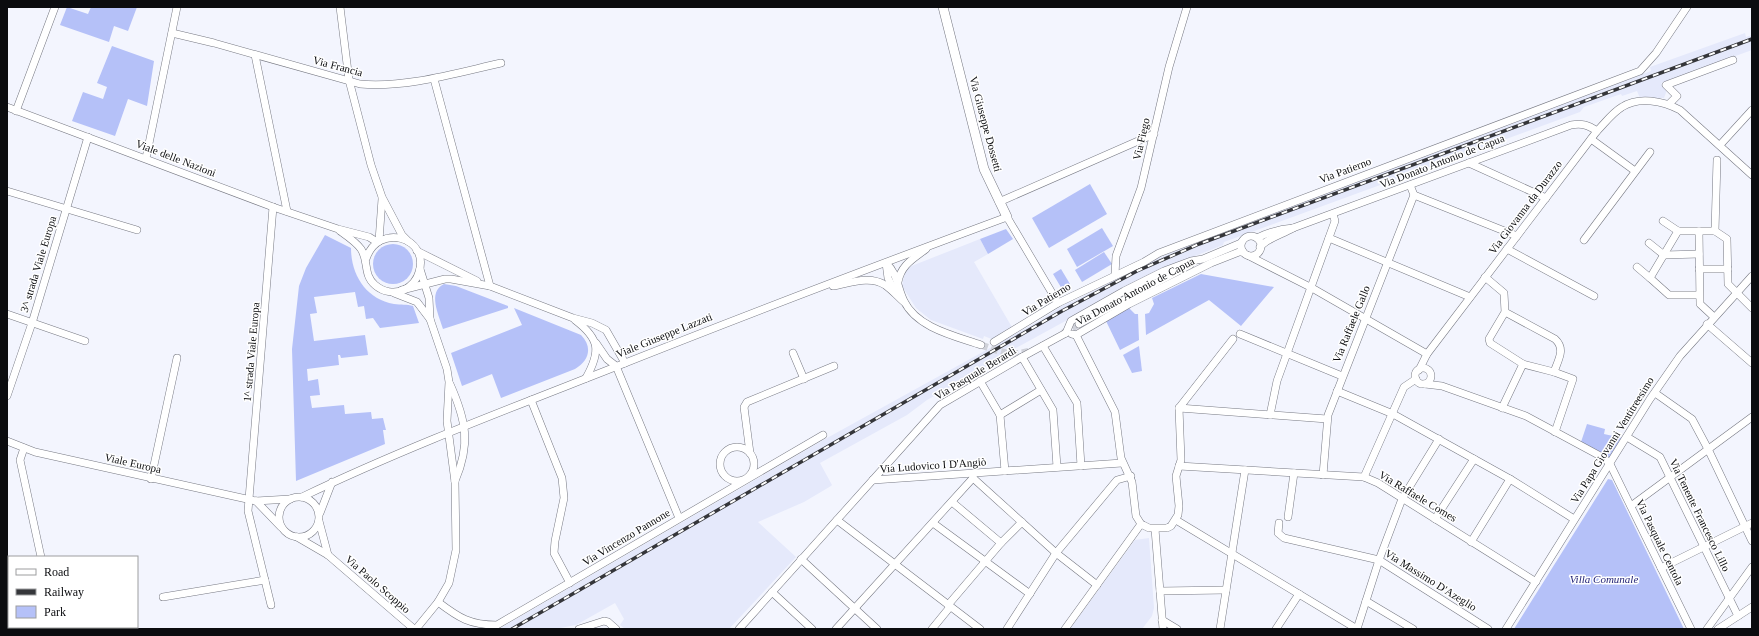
<svg xmlns="http://www.w3.org/2000/svg" width="1759" height="636" font-family="'Times New Roman',serif">
<style>
.built{fill:#e5e9fb}
.green{fill:#b5c1f8}
.lines{fill:none;stroke-linecap:round;stroke-linejoin:round}
.minor-tunnel{stroke:#d0d2da;stroke-width:7;stroke-dasharray:7 3.5;stroke-linecap:butt}
.minor-casing{stroke:#777983;stroke-width:8}
.major-casing{stroke:#777983;stroke-width:10}
.minor{stroke:#fff;stroke-width:7}
.major{stroke:#fff;stroke-width:9}
.rail-casing{stroke:#35363a;stroke-width:3.5}
.rail{stroke:#fff;stroke-width:2;stroke-dasharray:6;stroke-linecap:butt}
.labels{text-anchor:middle;dominant-baseline:central;stroke-width:3;stroke-linejoin:round;paint-order:stroke}
.street-label{font-size:11px;fill:#0b0c0f;stroke:#fff}
.park-label{font-size:11px;font-style:italic;fill:#242577;stroke:#fff}
</style>
<rect width="100%" height="100%" fill="#f3f5fe"/>
<g class="built">
<path d="M1745,33L1746,37L1752,35V50L1661,83L1667,90L1664,98H1640L1637,91L1622,96L1621,94L1584,107L1580,112L1224,242L1223,245L1157,271L1014,349L1015,350L927,400L907,415L820,463L832,485L831,486L804,502L758,522L796,557L729,629H625L620,625L624,619L615,603L576,625L555,629H499L827,438L1039,321L1060,307L1070,301L1072,302L1145,264L1189,245L1329,190L1651,71L1650,67Z"/>
<path d="M980,239L988,254L974,262L1013,329L994,340L984,336L983,339L931,320L916,308L902,286L905,271L909,267Z"/>
<path d="M1149,538L1154,608L1152,616L1142,629H1070L1135,540Z"/>
</g>
<g class="green">
<path d="M67,7L88,14L91,7H137L128,31L114,26L109,42L60,25Z"/>
<path d="M112,46L154,61L147,106L128,99L115,136L72,121L83,92L103,99L107,87L97,83Z"/>
<path d="M1090,184L1107,214L1049,248L1032,218Z"/>
<path d="M1102,228L1113,246L1077,267L1067,249Z"/>
<path d="M1006,229L1013,239L988,254L980,239Z"/>
<path d="M325,235L351,248C351,275 366,299 394,304C401,305 407,304 413,306L419,323L380,328L373,318L366,319L364,306L358,307L355,292L314,297L317,313L310,314L314,341L365,335L368,355L341,358L340,355H338L339,365L307,369L308,381L318,379L320,395L310,396L312,408L344,405L345,414L371,412L372,419L383,418L386,430H383L385,444L296,481L292,349L299,286L306,268Z"/>
<circle cx="393" cy="264" r="20"/>
<path d="M1104,252L1112,264L1082,282L1075,270Z"/>
<path d="M1061,269L1070,284L1062,289L1053,274Z"/>
<path d="M1201,274L1274,287L1241,326L1209,300L1146,335L1145,314L1149,313L1154,304L1152,298Z"/>
<path d="M444,284L456,286L508,306V308L443,329C439,315 427,292 444,284Z"/>
<path d="M514,308L581,335C593,347 589,361 575,369L501,398L492,374L462,386L451,353L522,325Z"/>
<path d="M1129,308L1135,314H1138L1139,340L1120,350L1106,321Z"/>
<path d="M1139,346L1142,371L1132,373L1123,355Z"/>
<path d="M1587,424L1605,429L1604,434L1622,438L1610,458L1581,442Z"/>
<path d="M1608,479L1612,480L1684,629H1514Z"/>
</g>
<g class="lines">
<g class="minor-tunnel">
<path d="M1063,333L1079,324"/>
<path d="M981,345C998,351 1012,357 1030,351"/>
</g>
<defs>
<g id="minor">
<path d="M340,7L349,80L371,165L382,197L402,235L409,242"/>
<path d="M172,33L214,43L360,84C406,88 456,73 501,63"/>
<path d="M255,55L287,211"/>
<path d="M434,79L490,286"/>
<path d="M1669,104L1677,96L1666,85L1733,60"/>
<path d="M7,107L273,207L338,229L369,237L377,242"/>
<path d="M16,111L55,7"/>
<path d="M1591,139L1635,171"/>
<path d="M1720,145L1752,110"/>
<path d="M146,158L177,7"/>
<path d="M1717,160L1715,231L1727,239L1728,284L1752,308"/>
<path d="M1469,163L1546,198"/>
<path d="M7,191L137,230"/>
<path d="M1414,195L1517,236"/>
<path d="M999,202L1154,134"/>
<path d="M1663,221L1678,231"/>
<path d="M340,231C347,236 356,242 361,249C369,261 363,275 375,285C383,292 394,294 404,290C411,286 417,280 419,272C430,237 378,222 366,259"/>
<path d="M1699,231H1678L1650,278L1669,295H1699"/>
<circle cx="1251" cy="246" r="10"/>
<path d="M1257,238C1269,232 1279,229 1293,228"/>
<path d="M1329,238L1470,297"/>
<path d="M1584,240L1650,152"/>
<path d="M379,241L382,199"/>
<path d="M1649,243L1664,255L1699,254"/>
<path d="M1260,247C1267,238 1283,234 1293,228L1571,125C1582,123 1588,125 1597,131"/>
<path d="M1507,249L1594,296"/>
<path d="M417,251L477,281"/>
<path d="M1249,256L1312,288L1427,354"/>
<path d="M886,263C898,274 897,287 904,301C917,328 955,336 981,345"/>
<path d="M886,263L888,278L894,290"/>
<path d="M1637,267L1650,278"/>
<path d="M1699,269H1728"/>
<path d="M1115,275L1116,256L1141,188L1169,67L1187,7"/>
<path d="M1485,277L1504,293L1505,312L1555,339C1566,349 1558,360 1554,372L1523,364L1490,343L1489,339L1505,312"/>
<path d="M898,282C901,265 913,259 926,249"/>
<path d="M833,286C850,283 870,275 885,285C892,290 898,297 904,302"/>
<path d="M402,290L445,279H451L490,286L573,318L592,323L606,330L625,363"/>
<path d="M394,293L417,302L430,319"/>
<path d="M7,314L85,341"/>
<path d="M1714,317L1700,304L1699,231H1715"/>
<path d="M575,320C600,339 601,351 586,378"/>
<path d="M1079,324L1190,265"/>
<path d="M1707,324L1752,363"/>
<path d="M1066,333L1071,321L1124,291L1164,271L1191,261L1203,259L1241,243"/>
<path d="M1072,334L1076,335L1129,304L1211,263L1239,252H1243"/>
<path d="M1240,334L1342,376"/>
<path d="M1076,335L1115,412L1121,458L1132,482L1136,516L1141,524L1149,528H1167L1171,526L1178,515L1179,506L1176,476L1181,460L1179,408L1233,339"/>
<path d="M994,342L1058,303L1144,262L1159,253L1640,71L1656,53L1687,7"/>
<path d="M596,343L607,359L616,366L679,518"/>
<path d="M1043,346L1077,403L1081,466"/>
<path d="M793,353L804,379"/>
<path d="M1022,357L1053,410L1057,467"/>
<circle cx="1423" cy="376" r="8"/>
<path d="M1419,370L1427,354L1597,131C1605,123 1612,113 1622,107C1639,96 1663,101 1680,110L1752,175"/>
<path d="M1554,372L1573,379L1555,432"/>
<path d="M980,381L1000,415L1005,471"/>
<path d="M450,384C466,420 471,444 455,481"/>
<path d="M1425,384L1442,386L1526,416L1604,458L1610,464L1691,629"/>
<path d="M1337,391L1393,414L1510,479L1574,519"/>
<path d="M1655,393L1692,419L1708,449L1752,541"/>
<path d="M7,396L32,323L88,137"/>
<path d="M531,400L562,478L564,498L555,541L554,553L570,583"/>
<path d="M1179,408L1327,419"/>
<path d="M1502,408L1523,364"/>
<path d="M1000,415L1041,390"/>
<path d="M1270,415L1277,381L1335,221L1333,214"/>
<path d="M1627,437L1660,457L1738,616"/>
<path d="M7,441L35,452L256,501L290,499"/>
<circle cx="737" cy="464" r="17"/>
<path d="M24,448L20,460L41,557"/>
<path d="M750,453L744,407L747,402L834,366"/>
<path d="M1179,466L1364,477L1378,483L1536,582"/>
<path d="M1323,475L1328,415L1414,195L1410,185"/>
<path d="M1364,477L1404,387L1416,379"/>
<path d="M973,478L1056,553L1097,585"/>
<path d="M151,479L177,358"/>
<path d="M873,480L1122,463"/>
<circle cx="299" cy="517" r="20"/>
<path d="M302,497C400,450 503,411 605,371C738,318 872,267 1007,217L1058,303"/>
<path d="M256,501L281,527"/>
<path d="M952,502L1001,543"/>
<path d="M1631,506L1752,417"/>
<path d="M320,513L332,482"/>
<path d="M1288,517L1294,473"/>
<path d="M1435,519L1474,459"/>
<path d="M837,520L980,629"/>
<path d="M1176,520L1357,629"/>
<path d="M319,521L328,555"/>
<path d="M933,523L1030,594"/>
<path d="M1279,523L1278,533L1284,538L1379,560L1488,629"/>
<path d="M1155,529L1163,629"/>
<path d="M297,537L328,555L414,629"/>
<path d="M1471,542L1510,479"/>
<path d="M801,559L877,629"/>
<path d="M1661,568L1752,523"/>
<path d="M1160,591L1226,590"/>
<path d="M772,592L812,629"/>
<path d="M163,597L265,580"/>
<path d="M1366,601L1413,629"/>
<path d="M438,602C459,618 470,625 497,625L823,435"/>
<path d="M271,605L248,511L273,207"/>
<path d="M948,605L1001,543L1022,522"/>
<path d="M1162,620L1177,629"/>
<path d="M57,627L58,629"/>
<path d="M416,629L438,602L449,583L456,550L455,482L447,421L449,382L447,369L430,319L429,298L420,269"/>
<path d="M579,629L604,621L608,622L616,629"/>
<path d="M739,629L940,405L1022,357L1066,333"/>
<path d="M836,629L973,478V474"/>
<path d="M932,629L950,607"/>
<path d="M1007,629L1056,553L1117,480L1131,476"/>
<path d="M1065,629L1141,524"/>
<path d="M1220,629L1245,470"/>
<path d="M1276,629L1299,594"/>
<path d="M1357,629L1379,560L1402,499L1439,439"/>
<path d="M1506,629L1650,399L1680,356L1752,276"/>
<path d="M1707,629L1752,567"/>
<path d="M1718,629L1752,607"/>
</g>
<path id="major" d="M943,7L984,169L1007,217"/>
</defs>
<use href="#minor" class="minor-casing"/>
<use href="#major" class="major-casing"/>
<use href="#minor" class="minor"/>
<use href="#major" class="major"/>
<defs>
<path id="rail" d="M512,629L1062,311L1137,271L1199,244L1752,39"/>
</defs>
<use href="#rail" class="rail-casing"/>
<use href="#rail" class="rail"/>
</g>
<g class="labels">
<g class="street-label">
<text transform="translate(338 66) rotate(15)">Via Francia</text>
<text transform="translate(986 124) rotate(75)">Via Giuseppe Dossetti</text>
<text transform="translate(1141 139) rotate(-77)">Via Fiego</text>
<text transform="translate(176 158) rotate(21)">Viale delle Nazioni</text>
<text transform="translate(1442 161) rotate(-21)">Via Donato Antonio de Capua</text>
<text transform="translate(1345 170) rotate(-21)">Via Patierno</text>
<text transform="translate(1525 207) rotate(-53)">Via Giovanna da Durazzo</text>
<text transform="translate(38 264) rotate(-73)">3^ strada Viale Europa</text>
<text transform="translate(1135 291) rotate(-28)">Via Donato Antonio de Capua</text>
<text transform="translate(1046 299) rotate(-31)">Via Patierno</text>
<text transform="translate(1351 324) rotate(-68)">Via Raffaele Gallo</text>
<text transform="translate(664 335) rotate(-22)">Viale Giuseppe Lazzati</text>
<text transform="translate(251 352) rotate(-85)">1^ strada Viale Europa</text>
<text transform="translate(975 373) rotate(-31)">Via Pasquale Berardi</text>
<text transform="translate(1612 440) rotate(-58)">Via Papa Giovanni Ventitreesimo</text>
<text transform="translate(133 463) rotate(13)">Viale Europa</text>
<text transform="translate(933 465) rotate(-4)">Via Ludovico I D'Angiò</text>
<text transform="translate(1418 496) rotate(31)">Via Raffaele Comes</text>
<text transform="translate(1700 515) rotate(64)">Via Tenente Francesco Lillo</text>
<text transform="translate(626 537) rotate(-31)">Via Vincenzo Pannone</text>
<text transform="translate(1660 542) rotate(64)">Via Pasquale Centola</text>
<text transform="translate(1431 580) rotate(32)">Via Massimo D'Azeglio</text>
<text transform="translate(378 584) rotate(41)">Via Paolo Scoppio</text>
</g>
<g class="park-label">
<text x="1604" y="579">Villa Comunale</text>
</g>
</g>
<rect width="1759" height="636" fill="none" stroke="#0b0c0f" stroke-width="16"/>
<rect x="8" y="556" width="130" height="72" fill="#ffffff" stroke="#9d9e9f"/>
<rect x="16" y="569" width="20" height="6" fill="#ffffff" stroke="#9d9e9f"/>
<text x="44" y="576" font-size="12" fill="#0b0c0f">Road</text>
<rect x="16" y="589" width="20" height="6" fill="#35363a" stroke="#9d9e9f"/>
<text x="44" y="596" font-size="12" fill="#0b0c0f">Railway</text>
<rect x="16" y="606" width="20" height="12" fill="#b5c1f8" stroke="#9d9e9f"/>
<text x="44" y="616" font-size="12" fill="#0b0c0f">Park</text>
</svg>
